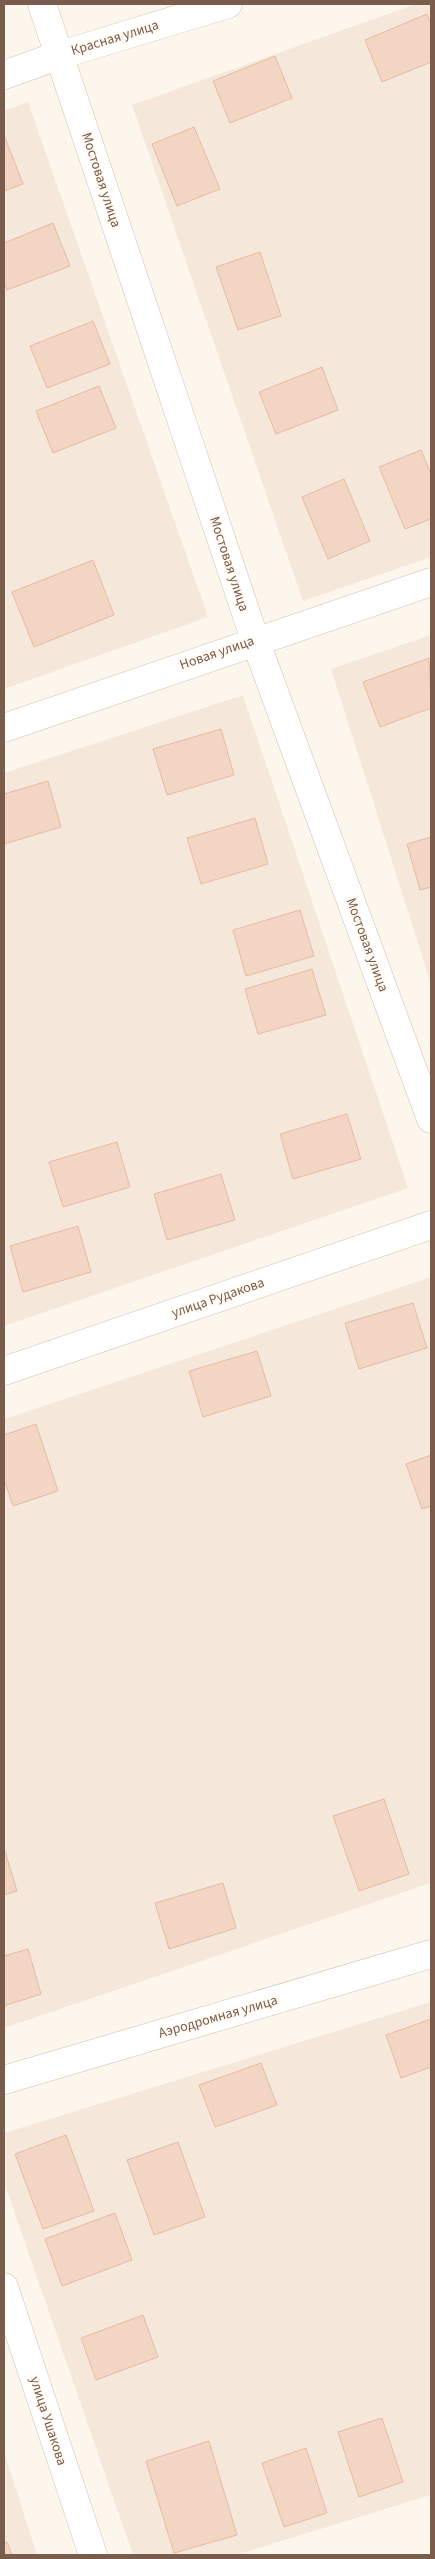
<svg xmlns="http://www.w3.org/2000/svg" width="435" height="2559" font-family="'Source Sans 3',sans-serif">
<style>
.residential{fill:#f5e8da}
.building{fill:#f3d5c3;stroke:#e6bba3}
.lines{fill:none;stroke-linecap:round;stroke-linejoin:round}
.minor-casing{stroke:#d1beb0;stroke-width:29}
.minor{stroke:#fff;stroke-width:28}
.labels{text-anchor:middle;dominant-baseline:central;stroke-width:4;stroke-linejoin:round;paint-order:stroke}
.street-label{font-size:14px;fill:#7a5c4d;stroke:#fffaf3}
</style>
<rect width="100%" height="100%" fill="#fdf6ec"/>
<g class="residential">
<path d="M416,4H431V557L303,601L132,105Z"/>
<path d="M28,102L208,617L4,689V111Z"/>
<path d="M431,635V984L331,669Z"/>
<path d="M243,695L408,1188L4,1326V773Z"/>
<path d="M431,1277V1883L4,2028V1419Z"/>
<path d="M431,2002V2495L236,2555H133L4,2182V2133Z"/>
<path d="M4,2452L37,2555H4Z"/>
</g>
<g class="building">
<path d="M427,14L431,25V62L382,82L365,40Z"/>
<path d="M275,56L292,98L230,123L213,81Z"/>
<path d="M194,127L220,189L177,206L152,144Z"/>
<path d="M4,135L23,184L4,191Z"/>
<path d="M53,223L70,266L7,290L4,282V243Z"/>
<path d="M260,252L281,316L238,330L216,267Z"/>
<path d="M93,321L110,364L47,388L30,346Z"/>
<path d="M322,367L338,410L276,434L259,392Z"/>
<path d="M99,386L116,428L53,453L36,411Z"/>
<path d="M421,450L431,474V519L405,529L379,467Z"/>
<path d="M344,479L370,541L328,559L302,497Z"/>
<path d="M93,560L114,615L34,647L12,592Z"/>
<path d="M429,658L431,708L380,727L363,682Z"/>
<path d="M221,729L234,775L167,795L153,749Z"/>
<path d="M48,781L61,827L4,844V794Z"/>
<path d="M255,818L268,864L201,884L187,838Z"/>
<path d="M431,837V887L420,890L407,844Z"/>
<path d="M300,910L314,956L246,976L233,930Z"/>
<path d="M312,969L326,1015L258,1034L245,989Z"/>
<path d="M347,1114L361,1159L293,1179L280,1134Z"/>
<path d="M117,1142L130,1187L63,1207L49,1162Z"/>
<path d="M221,1174L235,1220L167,1240L154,1194Z"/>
<path d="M78,1226L91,1272L23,1292L10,1246Z"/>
<path d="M413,1303L427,1348L359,1369L345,1323Z"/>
<path d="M257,1351L271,1396L203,1417L189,1371Z"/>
<path d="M36,1424L58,1491L13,1506L4,1479V1435Z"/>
<path d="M431,1455V1506L422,1509L406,1464Z"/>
<path d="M384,1799L409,1874L359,1891L333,1816Z"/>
<path d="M4,1848L17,1891L4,1895Z"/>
<path d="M223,1883L236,1928L169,1949L155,1903Z"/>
<path d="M28,1949L41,1994L4,2006V1956Z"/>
<path d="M431,2019V2067L401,2078L386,2035Z"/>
<path d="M261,2063L277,2105L215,2127L199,2085Z"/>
<path d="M66,2135L94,2211L43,2229L15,2154Z"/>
<path d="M178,2142L205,2217L154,2235L127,2160Z"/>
<path d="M115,2213L132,2260L62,2286L45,2239Z"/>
<path d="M143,2315L158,2357L96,2380L81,2338Z"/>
<path d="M382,2418L403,2482L359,2497L338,2432Z"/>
<path d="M209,2441L237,2535L174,2553L146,2461Z"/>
<path d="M306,2448L327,2513L284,2527L262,2463Z"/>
<path d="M7,2542L12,2555H4V2543Z"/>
</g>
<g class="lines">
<defs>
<g id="minor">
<path d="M42,4L255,640L431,1119"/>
<path d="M4,75L60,55L228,4"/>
<path d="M4,728L431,582"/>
<path d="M4,1371L431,1225"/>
<path d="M4,2080L431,1954"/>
<path d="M4,2287L93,2555"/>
</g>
</defs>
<use href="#minor" class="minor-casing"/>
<use href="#minor" class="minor"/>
</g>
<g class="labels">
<g class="street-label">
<text transform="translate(115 38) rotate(-17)">Красная улица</text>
<text transform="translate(101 180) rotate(72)">Мостовая улица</text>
<text transform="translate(229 564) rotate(72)">Мостовая улица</text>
<text transform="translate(217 653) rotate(-19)">Новая улица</text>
<text transform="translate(367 945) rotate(70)">Мостовая улица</text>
<text transform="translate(218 1298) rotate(-19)">улица Рудакова</text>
<text transform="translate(218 2017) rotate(-16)">Аэродромная улица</text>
<text transform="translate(48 2421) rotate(72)">улица Ушакова</text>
</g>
</g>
<rect width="435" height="2559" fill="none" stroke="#7a5c4d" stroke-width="10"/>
</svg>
